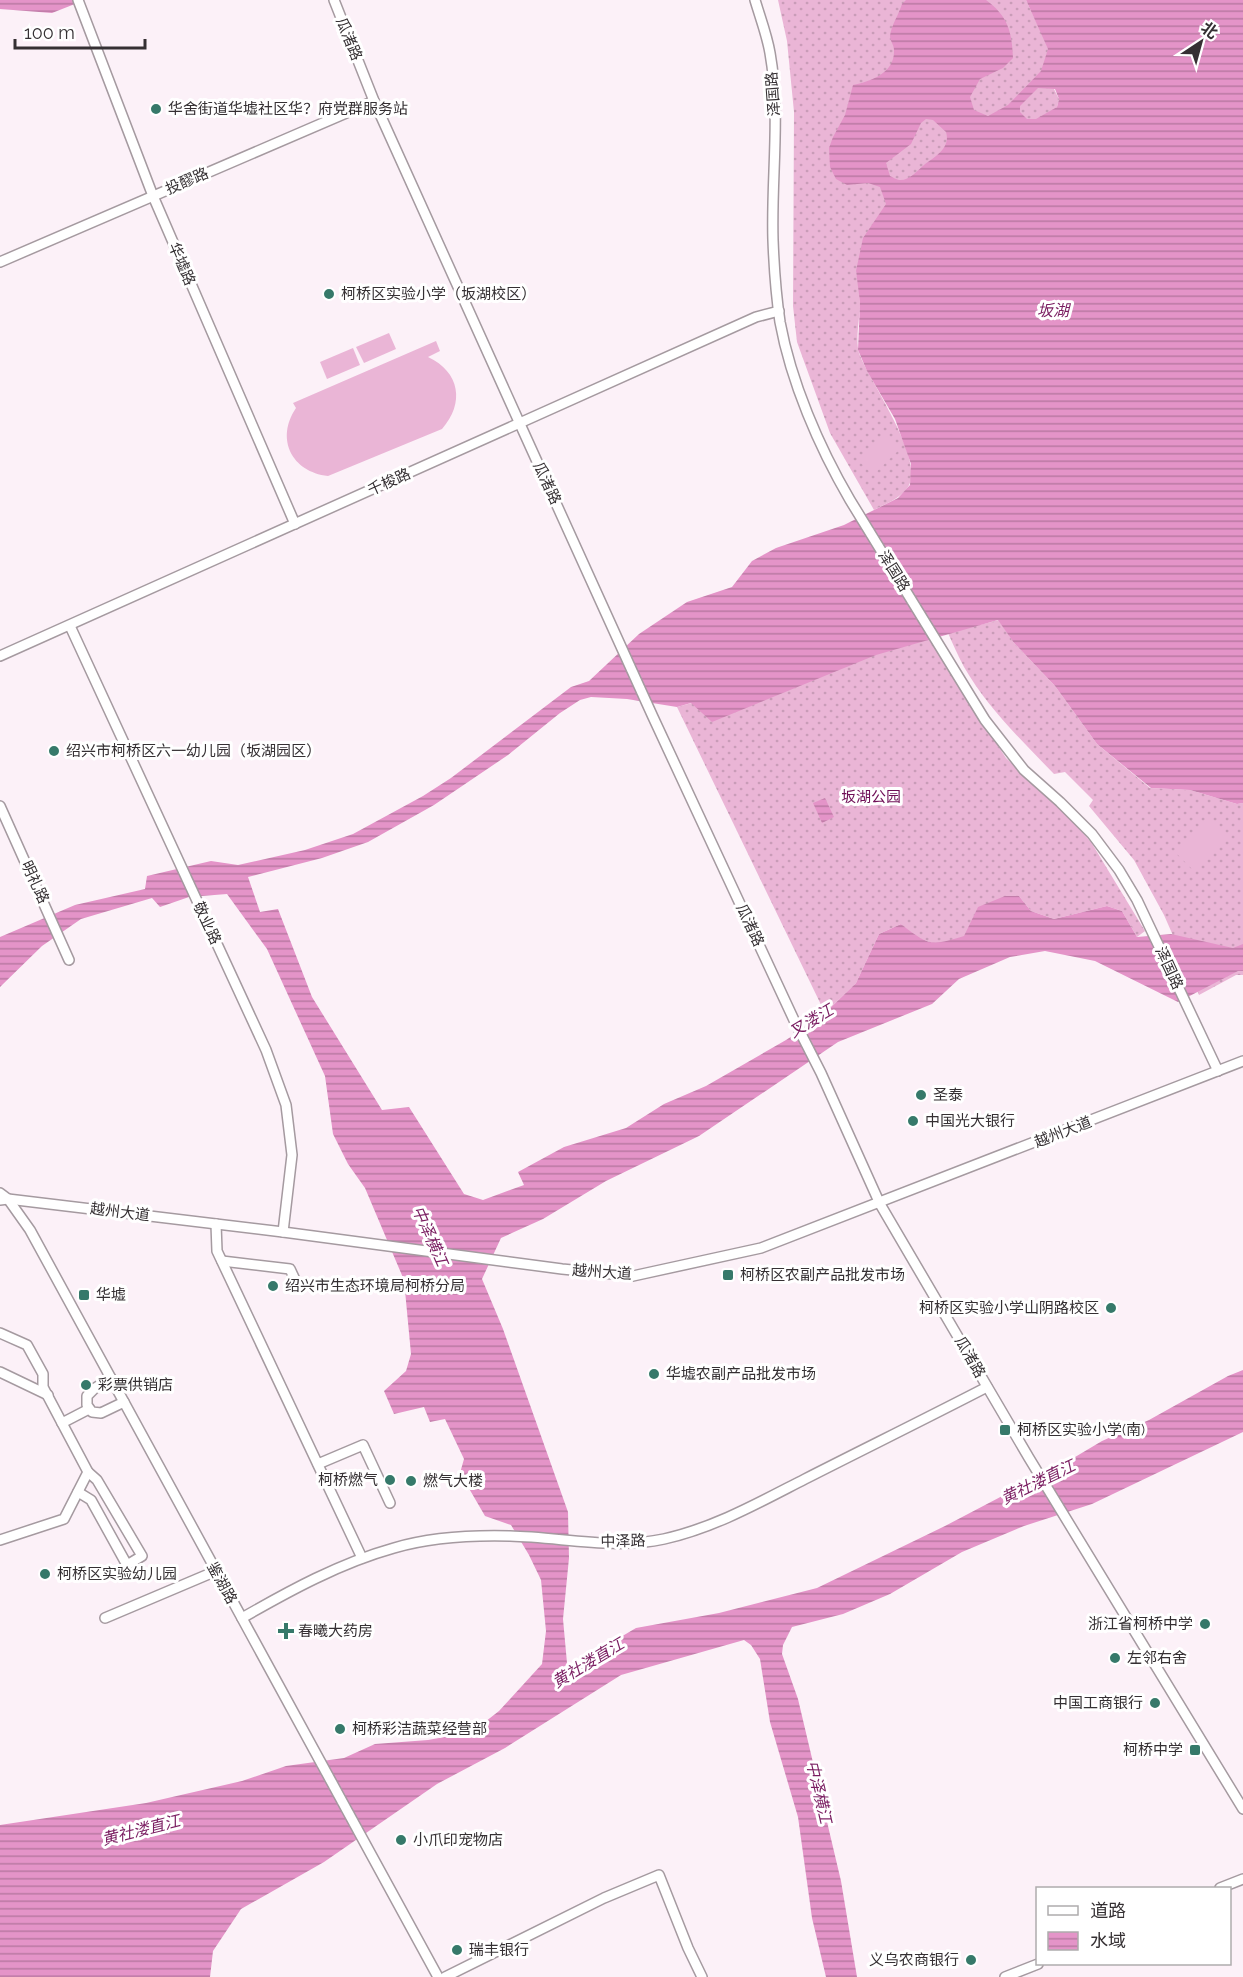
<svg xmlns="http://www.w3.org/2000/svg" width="1243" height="1977" font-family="Raleway,'Noto Sans SC',sans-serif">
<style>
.grass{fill:url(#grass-dots)}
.garden{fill:#eab5d6}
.water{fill:url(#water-rules);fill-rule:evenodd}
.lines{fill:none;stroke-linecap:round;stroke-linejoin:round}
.minor-casing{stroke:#a59aa0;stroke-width:12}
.minor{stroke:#fff;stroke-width:9}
.poi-dot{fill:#36796a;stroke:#fff;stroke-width:2}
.labels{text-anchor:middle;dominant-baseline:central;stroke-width:6;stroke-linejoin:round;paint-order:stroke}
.street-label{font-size:15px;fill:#353033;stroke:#fff}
.poi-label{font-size:15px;fill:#353033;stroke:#fff;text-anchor:start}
.park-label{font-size:15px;fill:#6e0e56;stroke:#fff}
.water-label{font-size:16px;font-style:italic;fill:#7a1d61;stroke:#fff}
</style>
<defs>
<pattern id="grass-dots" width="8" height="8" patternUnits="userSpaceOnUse" patternTransform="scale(1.5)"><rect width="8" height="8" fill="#eab5d6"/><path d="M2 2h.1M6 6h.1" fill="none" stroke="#c99cb8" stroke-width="1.8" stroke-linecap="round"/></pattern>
<pattern id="water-rules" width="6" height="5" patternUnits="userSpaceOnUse" patternTransform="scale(1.5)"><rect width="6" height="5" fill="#e494c8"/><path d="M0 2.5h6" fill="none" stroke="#ba79a3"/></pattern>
</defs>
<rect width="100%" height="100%" fill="#fcf1f8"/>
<g class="grass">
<path d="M778,0H1026L1049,49L1054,89L1059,99L1057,107L856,271C858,281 860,292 860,303C860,317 855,340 859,353C869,381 926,460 908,487C900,499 885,504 874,510L830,433L797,342L793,306L794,112L787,41Z"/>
<path d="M999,620L1014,643L1055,686L1097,744L1150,788L1190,790L1237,804L1243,803V975H1236L1199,995L1164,915L1134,860L1089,806L1093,800L1065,772L1054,774C1022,741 987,707 964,667C958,656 953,644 948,633Z"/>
<path d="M932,638L967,699L1006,758L1062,810L1091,842L1145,931L1137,937L1122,911L1107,906L1054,919L1031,911L1019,896L962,940L936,944L918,938L901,924L879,934L856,983L825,1013L677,707Z"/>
</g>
<g class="garden">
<path d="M389,333L396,349L364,363L356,347Z"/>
<path d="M436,341L440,351L428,357C460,372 465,403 442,429L328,476C292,472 275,439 296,408L293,403Z"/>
<path d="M353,348L360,365L327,379L320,362Z"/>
<path d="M885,437L898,451L873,475L860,462Z"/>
<path d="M1210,820L1225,836L1192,869L1176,853Z"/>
</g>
<g class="water">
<path d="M0,0H85L52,13L0,9Z"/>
<path d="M906,0H986C1008,16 1012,32 1013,58L1003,68L980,79L970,97L974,110L988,116L1008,105L1041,71L1048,49L1026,0H1243V803L1237,804L1190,790L1151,788L1097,744L1055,686L1014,643L998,620L876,655L712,722L691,703L677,707L627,699L591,697L580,700L560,713L508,755L434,805L368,842L322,858L248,877L260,912L278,909L312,997L382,1110L409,1107L464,1194L483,1200L524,1185L518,1172L564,1147L626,1128L664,1104L706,1086L786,1040L821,1017L856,983L879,934L901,924C929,946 931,946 964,936L978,907L1005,896H1019L1031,911L1054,919L1107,906L1122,911L1137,937L1171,934L1233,948L1243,944V971H1238L1178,1002L1095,961L1045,951L1010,957L959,979L932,1004L838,1042L699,1136L606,1181L543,1219L501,1238L482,1279L503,1329L568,1512L569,1558L563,1619L567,1663L583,1668L621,1653L614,1641L636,1628L719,1613L817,1588L945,1526L1065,1463L1102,1441L1149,1420L1228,1376L1243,1370V1432L1092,1504L1024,1526L962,1552L890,1594L843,1614L792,1627L783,1645L782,1654L798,1699L841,1881L857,1977H826L812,1918L798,1817L770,1722L760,1659L751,1645L744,1640L621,1675L505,1748L437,1784L324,1862L241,1909L213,1951L210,1977H0V1825L146,1803L242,1781L286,1766L344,1758L375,1744L428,1740L472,1732L499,1711L542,1664L546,1631L541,1580L529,1555L511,1525L485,1516L460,1473L464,1459L445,1419L430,1422L424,1407L394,1414L384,1391L406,1371L411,1354L404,1280L365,1188L348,1164L333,1134L325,1076L267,949L227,894L189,897L160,907L152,898L81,919L42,946L0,987V937L75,905L145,889L147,876L211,861L238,865L305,850L353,834L423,796L451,778L571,687L589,681L639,634L687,602L732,587L752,561L776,548L844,525L898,498L910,485L911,464L895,419L867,371L858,350L860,302L856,271L863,238L886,204L880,187L868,183L847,185L836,179L830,167L829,148L833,137L845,115L853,85C871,81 895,73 894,50C894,45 890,41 890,36C891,26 899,14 902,4ZM1038,88L1055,89L1059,99L1057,107L1036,119H1027L1020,112V106ZM926,119L933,120L946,132C951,148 935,157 924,165C917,171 909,181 899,180C898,180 892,177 890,176L886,163L911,144L921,123Z"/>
<path d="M825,798L834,817L822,823L813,803Z"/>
</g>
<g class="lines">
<defs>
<g id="minor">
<path d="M78,0L153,196L295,524"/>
<path d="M334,0L374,101L520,424L653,717L794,1020L821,1073L880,1204L1029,1458L1243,1809"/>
<path d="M755,0C760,17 767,35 770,53C781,115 771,177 773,240C774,267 776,295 780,322C791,382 819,447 850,500L985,720L1024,770L1060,802L1092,834L1119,870L1137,900L1218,1071"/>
<path d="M0,262L374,101"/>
<path d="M70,626L266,1050L286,1105L292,1155L283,1232"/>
<path d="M0,656L756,317L779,311"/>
<path d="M0,806L69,960"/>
<path d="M0,1193L8,1199L30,1230L438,1977"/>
<path d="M0,1200L8,1199L283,1232L562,1269L633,1276L761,1248L1243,1061"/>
<path d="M216,1224L217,1251L362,1558"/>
<path d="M222,1261L290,1269L297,1284"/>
<path d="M0,1333L27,1345L43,1374V1387L62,1423"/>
<path d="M0,1372L48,1395"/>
<path d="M111,1378L95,1388L87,1396V1405L92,1412L101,1413L124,1402"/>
<path d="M318,1464L363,1445L390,1503"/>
<path d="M78,1492L91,1500L127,1565L142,1556L97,1480L88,1472"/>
<path d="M0,1540L64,1519L88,1472L62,1423L89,1409"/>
<path d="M105,1618L216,1571"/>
<path d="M242,1618C289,1591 340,1563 394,1548C431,1537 471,1535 510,1536C561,1537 614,1550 664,1539C714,1528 760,1502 805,1479C866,1448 927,1418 987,1387"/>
<path d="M1220,1888L1243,1879"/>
<path d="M445,1977L604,1898L659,1875L688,1948L702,1977"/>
<path d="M1005,1977L1038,1964"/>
</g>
</defs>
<use href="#minor" class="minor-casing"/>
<use href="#minor" class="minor"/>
</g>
<g class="poi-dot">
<circle cx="156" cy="109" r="6"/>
<circle cx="329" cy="294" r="6"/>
<circle cx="54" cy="751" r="6"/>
<circle cx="921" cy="1095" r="6"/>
<circle cx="913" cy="1121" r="6"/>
<rect x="722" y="1269" width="12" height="12" rx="3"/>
<circle cx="273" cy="1286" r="6"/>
<rect x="78" y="1289" width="12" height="12" rx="3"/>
<circle cx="1111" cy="1308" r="6"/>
<circle cx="654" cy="1374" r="6"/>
<circle cx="86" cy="1385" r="6"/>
<rect x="999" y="1424" width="12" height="12" rx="3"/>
<circle cx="390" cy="1480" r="6"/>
<circle cx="411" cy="1481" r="6"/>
<circle cx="45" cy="1574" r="6"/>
<circle cx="1205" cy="1624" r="6"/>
<path d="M283 1622h6v6h6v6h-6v6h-6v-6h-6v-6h6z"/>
<circle cx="1115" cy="1658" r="6"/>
<circle cx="1155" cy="1703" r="6"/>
<circle cx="340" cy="1729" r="6"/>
<rect x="1189" y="1744" width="12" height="12" rx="3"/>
<circle cx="401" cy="1840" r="6"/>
<circle cx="457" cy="1950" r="6"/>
<circle cx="971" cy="1960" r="6"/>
</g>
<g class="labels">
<g class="street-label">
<text transform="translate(349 39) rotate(68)">瓜渚路</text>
<text transform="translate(773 94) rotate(-94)">泽国路</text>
<text transform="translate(187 181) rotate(-23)">投醪路</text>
<text transform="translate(182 264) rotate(67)">华墟路</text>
<text transform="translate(389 482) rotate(-24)">千梭路</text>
<text transform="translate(547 483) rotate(65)">瓜渚路</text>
<text transform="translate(894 571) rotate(58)">泽国路</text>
<text transform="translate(35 882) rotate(65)">明礼路</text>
<text transform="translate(207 923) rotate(65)">敬业路</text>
<text transform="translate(750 925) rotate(65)">瓜渚路</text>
<text transform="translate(1169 968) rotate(65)">泽国路</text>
<text transform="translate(1063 1132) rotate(-21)">越州大道</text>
<text transform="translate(120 1212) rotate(7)">越州大道</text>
<text transform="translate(602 1272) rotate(4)">越州大道</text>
<text transform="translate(970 1357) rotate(60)">瓜渚路</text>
<text transform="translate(623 1541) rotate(-1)">中泽路</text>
<text transform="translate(222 1583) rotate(61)">鉴湖路</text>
</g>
<g class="poi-label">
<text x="168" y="109">华舍街道华墟社区华？府党群服务站</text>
<text x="341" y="294">柯桥区实验小学（坂湖校区）</text>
<text x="66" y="751">绍兴市柯桥区六一幼儿园（坂湖园区）</text>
<text x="933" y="1095">圣泰</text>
<text x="925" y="1121">中国光大银行</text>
<text x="740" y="1275">柯桥区农副产品批发市场</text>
<text x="285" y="1286">绍兴市生态环境局柯桥分局</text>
<text x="96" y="1295">华墟</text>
<text x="1099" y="1308" text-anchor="end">柯桥区实验小学山阴路校区</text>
<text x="666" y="1374">华墟农副产品批发市场</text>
<text x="98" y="1385">彩票供销店</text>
<text x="1017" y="1430">柯桥区实验小学(南)</text>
<text x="378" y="1480" text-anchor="end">柯桥燃气</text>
<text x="423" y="1481">燃气大楼</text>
<text x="57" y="1574">柯桥区实验幼儿园</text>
<text x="1193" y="1624" text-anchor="end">浙江省柯桥中学</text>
<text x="298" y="1631">春曦大药房</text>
<text x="1127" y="1658">左邻右舍</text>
<text x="1143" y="1703" text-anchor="end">中国工商银行</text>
<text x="352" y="1729">柯桥彩洁蔬菜经营部</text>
<text x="1183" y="1750" text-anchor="end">柯桥中学</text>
<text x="413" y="1840">小爪印宠物店</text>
<text x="469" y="1950">瑞丰银行</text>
<text x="959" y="1960" text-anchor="end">义乌农商银行</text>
</g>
<g class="park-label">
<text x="871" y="797">坂湖公园</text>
</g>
<g class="water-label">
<text x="1053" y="310">坂湖</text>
<text transform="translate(811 1021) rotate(-31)">叉溇江</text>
<text transform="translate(430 1236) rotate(66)">中泽横江</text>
<text transform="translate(1038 1482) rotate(-26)">黄社溇直江</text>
<text transform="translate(588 1663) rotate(-31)">黄社溇直江</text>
<text transform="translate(819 1792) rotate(77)">中泽横江</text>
<text transform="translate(141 1830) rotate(-14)">黄社溇直江</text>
</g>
</g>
<rect x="1036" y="1887" width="195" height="78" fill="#ffffff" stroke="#aeacad" stroke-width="1.5"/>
<rect x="1048" y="1906" width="30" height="9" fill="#ffffff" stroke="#aeacad" stroke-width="1.5"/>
<text x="1090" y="1917" font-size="18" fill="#353033">道路</text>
<rect x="1048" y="1932" width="30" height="18" fill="url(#water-rules)" stroke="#aeacad" stroke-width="1.5"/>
<text x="1090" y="1947" font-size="18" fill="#353033">水域</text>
<g transform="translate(1201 42) rotate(36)" stroke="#ffffff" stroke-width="4.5" paint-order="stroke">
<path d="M0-4.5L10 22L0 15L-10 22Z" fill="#353033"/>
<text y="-9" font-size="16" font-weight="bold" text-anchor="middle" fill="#353033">北</text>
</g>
<path d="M15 39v9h130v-9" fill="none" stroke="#353033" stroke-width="3"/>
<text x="24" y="39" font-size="18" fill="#353033" stroke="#ffffff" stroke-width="4.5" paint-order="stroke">100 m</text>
</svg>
